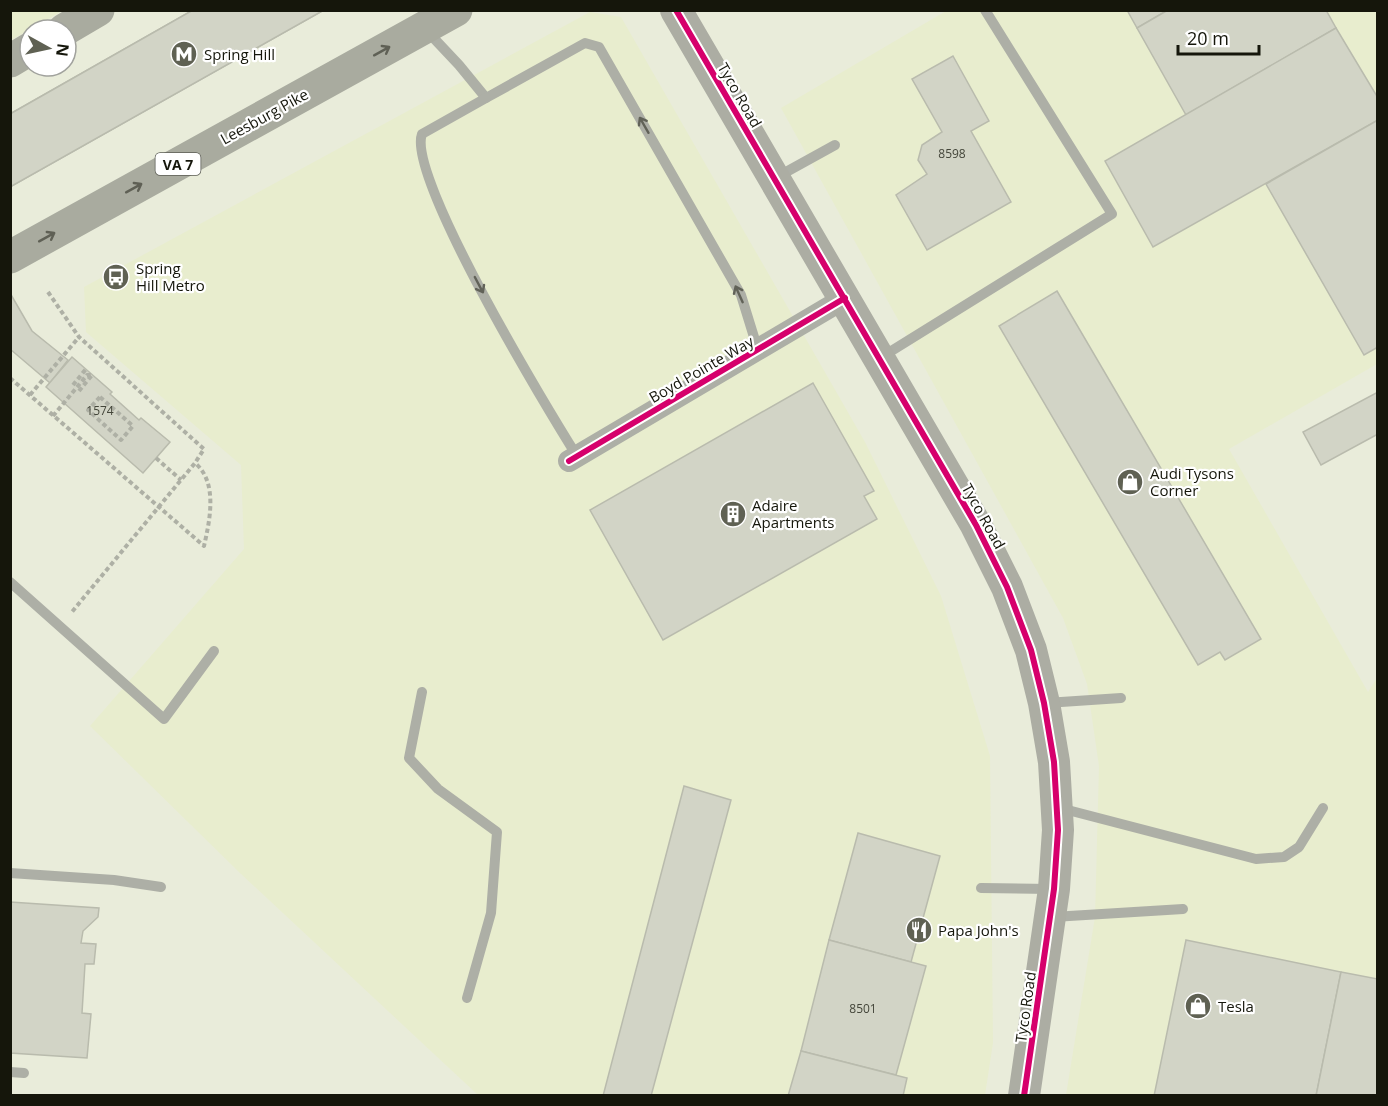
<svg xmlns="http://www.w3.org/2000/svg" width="1388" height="1106" font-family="'Open Sans',sans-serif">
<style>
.built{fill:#e8edce}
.building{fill:#d2d4c6;stroke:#b9bbad;stroke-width:1.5}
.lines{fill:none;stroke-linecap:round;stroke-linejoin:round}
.path{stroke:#aeb0a5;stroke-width:4;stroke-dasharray:4.5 3;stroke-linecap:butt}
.lane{stroke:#adafa6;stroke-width:10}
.street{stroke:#adafa6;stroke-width:22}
.secondary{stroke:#acada3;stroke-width:32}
.highway{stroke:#a9ab9f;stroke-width:33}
.cycleway-casing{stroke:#fff;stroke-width:10}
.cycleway{stroke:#d6006c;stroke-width:6}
.oneway{stroke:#5f6055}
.oneway2{stroke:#616258}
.labels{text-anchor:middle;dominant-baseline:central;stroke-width:4.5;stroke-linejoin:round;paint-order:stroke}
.number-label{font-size:12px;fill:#44463a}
.shield{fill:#fff;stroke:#5b5c54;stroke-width:1.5}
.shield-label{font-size:14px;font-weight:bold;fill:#15160b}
.poi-label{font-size:15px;fill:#15160b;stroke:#fff;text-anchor:start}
.street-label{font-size:15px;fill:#15160b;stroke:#fff}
</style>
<rect width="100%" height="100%" fill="#e9ecda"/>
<g class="built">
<path d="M11,10H62V11L11,40Z"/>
<path d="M946,11H1377V364L1229,449L1368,692L1377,678V1095H1066L1095,917L1099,766L1087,684L1063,618L781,108Z"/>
<path d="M590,12L621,17L865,442L941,596L990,756L993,1043L985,1095H478L241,874L90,726L244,549L241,465L86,332L84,287Z"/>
</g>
<g class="building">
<path d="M193,10H324L10,187V114Z"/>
<path d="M193,10H324L10,187V114Z"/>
<path d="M1127,10H1168L1137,28Z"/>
<path d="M1168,10H1326L1336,28L1186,115L1137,28Z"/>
<path d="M1336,28L1378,98V120L1153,247L1105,161Z"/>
<path d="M953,56L989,121L971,131L1011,202L927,250L896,195L927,174L918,160L922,145L942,132L912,79Z"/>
<path d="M1378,120V347L1364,355L1266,184Z"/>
<path d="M1057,291L1261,639L1225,660L1220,652L1198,665L999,326Z"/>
<path d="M10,293L32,331L68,360L50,383L10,349Z"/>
<path d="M72,357L112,392L110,394L139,420L141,418L170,442L143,473L46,387Z"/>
<path d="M813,383L874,491L864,496L877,519L663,640L590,510Z"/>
<path d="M1378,392V434L1321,465L1303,432Z"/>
<path d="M684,786L731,800L651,1096H603Z"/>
<path d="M858,833L940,856L911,962L829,940Z"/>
<path d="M10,902L99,908L98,917L83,931L81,943L96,944L94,964H85L82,1013L91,1014L87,1058L10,1053Z"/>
<path d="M829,940L926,966L896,1075L801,1051Z"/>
<path d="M1186,940L1341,972L1316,1096H1154Z"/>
<path d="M1341,972L1378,979V1096H1316Z"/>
<path d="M801,1051L907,1078L903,1096H788Z"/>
</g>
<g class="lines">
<g class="path">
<path d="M48,292L79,337L204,449L195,463"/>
<path d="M10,378L204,546C210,520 218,482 195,463L71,613"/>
<path d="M73,385L86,369"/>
<path d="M79,391L92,375"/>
<path d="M30,395L79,337"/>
<path d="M100,397L133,426L121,440L88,410Z"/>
<path d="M53,416L87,375H92"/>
<path d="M156,458L181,480"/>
</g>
<g class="lane">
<path d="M427,31L459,65L486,98L585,43L599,47L741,295L758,350"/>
<path d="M486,98L422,134C406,176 548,410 577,456"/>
<path d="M777,177L835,145"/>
<path d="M880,358L1112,214L985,10"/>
<path d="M10,582L164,719L214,651"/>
<path d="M422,692L409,758L438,789L497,832L491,913L467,998"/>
<path d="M1046,703L1121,698"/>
<path d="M1060,808L1256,859L1284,857L1299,847L1323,808"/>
<path d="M10,873L114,880L161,887"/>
<path d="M981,888L1051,889"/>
<path d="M1053,917L1183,909"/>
<path d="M10,1072L24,1073"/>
</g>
<path class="street" d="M569,461L845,298"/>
<path class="secondary" d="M676,10L976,525L1007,587L1031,650L1044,703L1054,762L1058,830L1054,889L1024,1096"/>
<g class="highway">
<path d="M64,30L98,10"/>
<path d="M10,61L30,49"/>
<path d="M10,257L456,10"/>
</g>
<defs>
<g id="cycleway">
<path d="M676,10L976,525L1007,587L1031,650L1044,703L1054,762L1058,830L1054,889L1024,1096"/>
<path d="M569,461L845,298"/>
</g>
</defs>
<use href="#cycleway" class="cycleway-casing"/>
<use href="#cycleway" class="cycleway"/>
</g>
<defs><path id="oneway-shaft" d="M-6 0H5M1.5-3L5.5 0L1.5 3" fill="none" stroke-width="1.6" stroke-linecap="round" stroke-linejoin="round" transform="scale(1.5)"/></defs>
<g class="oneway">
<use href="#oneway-shaft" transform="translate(382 51) rotate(-29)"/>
<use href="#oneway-shaft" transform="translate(134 188) rotate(-29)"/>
<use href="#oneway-shaft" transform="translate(47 237) rotate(-29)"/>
</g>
<g class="oneway2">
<use href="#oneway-shaft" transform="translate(644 125) rotate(-120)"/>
<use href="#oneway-shaft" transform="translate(479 285) rotate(62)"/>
<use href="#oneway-shaft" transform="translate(739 294) rotate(-114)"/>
</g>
<defs>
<symbol id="metro-disc" viewBox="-11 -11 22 22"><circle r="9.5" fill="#5f6153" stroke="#fff"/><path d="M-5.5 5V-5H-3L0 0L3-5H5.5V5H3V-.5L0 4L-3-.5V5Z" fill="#fff"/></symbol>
<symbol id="bus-disc" viewBox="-11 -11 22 22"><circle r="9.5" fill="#5f6153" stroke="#fff"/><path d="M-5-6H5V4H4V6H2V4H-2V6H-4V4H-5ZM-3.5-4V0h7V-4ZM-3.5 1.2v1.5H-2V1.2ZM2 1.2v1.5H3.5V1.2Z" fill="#fff"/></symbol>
<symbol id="shop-disc" viewBox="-11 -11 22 22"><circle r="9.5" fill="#5f6153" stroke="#fff"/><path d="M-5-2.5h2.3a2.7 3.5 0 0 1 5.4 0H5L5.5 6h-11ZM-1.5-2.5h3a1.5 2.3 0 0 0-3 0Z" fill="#fff"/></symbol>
<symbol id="building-disc" viewBox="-11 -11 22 22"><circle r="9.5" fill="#5f6153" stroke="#fff"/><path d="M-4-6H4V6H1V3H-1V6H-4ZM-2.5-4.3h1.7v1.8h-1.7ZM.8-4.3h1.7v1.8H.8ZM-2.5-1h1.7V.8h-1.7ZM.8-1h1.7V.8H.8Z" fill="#fff"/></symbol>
<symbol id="restaurant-disc" viewBox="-11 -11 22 22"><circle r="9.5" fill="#5f6153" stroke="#fff"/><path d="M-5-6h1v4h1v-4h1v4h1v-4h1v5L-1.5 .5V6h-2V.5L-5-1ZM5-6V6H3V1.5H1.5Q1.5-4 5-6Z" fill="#fff"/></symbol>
</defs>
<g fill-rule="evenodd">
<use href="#metro-disc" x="169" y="39" width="30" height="30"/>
<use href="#bus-disc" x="101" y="262" width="30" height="30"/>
<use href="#shop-disc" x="1115" y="467" width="30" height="30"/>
<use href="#building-disc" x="718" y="499" width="30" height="30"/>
<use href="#restaurant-disc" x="904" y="915" width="30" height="30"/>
<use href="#shop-disc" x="1183" y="991" width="30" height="30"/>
</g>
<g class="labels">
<g class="number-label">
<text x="952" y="153">8598</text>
<text x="100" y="410">1574</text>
<text x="863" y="1008">8501</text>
</g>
<rect class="shield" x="155.5" y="153" width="45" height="22" rx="4.5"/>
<g class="shield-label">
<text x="178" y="164">VA 7</text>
</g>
<g class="poi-label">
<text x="204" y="54">Spring Hill</text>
<text x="136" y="268">Spring<tspan x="136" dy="17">Hill Metro</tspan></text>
<text x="1150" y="473">Audi Tysons<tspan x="1150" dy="17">Corner</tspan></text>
<text x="752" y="505">Adaire<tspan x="752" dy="17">Apartments</tspan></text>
<text x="938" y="930">Papa John's</text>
<text x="1218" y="1006">Tesla</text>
</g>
<g class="street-label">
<text transform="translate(740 95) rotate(60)">Tyco Road</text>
<text transform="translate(264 116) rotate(-29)">Leesburg Pike</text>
<text transform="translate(701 369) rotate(-30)">Boyd Pointe Way</text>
<text transform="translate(984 516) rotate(61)">Tyco Road</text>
<text transform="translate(1025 1007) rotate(-82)">Tyco Road</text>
</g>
</g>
<rect width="1388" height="1106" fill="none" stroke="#15160b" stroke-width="24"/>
<g transform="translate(48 48) rotate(98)"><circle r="28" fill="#ffffff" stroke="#a1a29d" stroke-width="1.5"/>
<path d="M0-4.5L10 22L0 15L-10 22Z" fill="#5f6153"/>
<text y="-9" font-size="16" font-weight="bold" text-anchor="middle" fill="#15160b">N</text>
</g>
<path d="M1178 45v9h81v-9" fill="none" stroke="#15160b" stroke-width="3"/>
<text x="1187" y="45" font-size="18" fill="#15160b" stroke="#ffffff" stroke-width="4.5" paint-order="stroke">20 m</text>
</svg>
